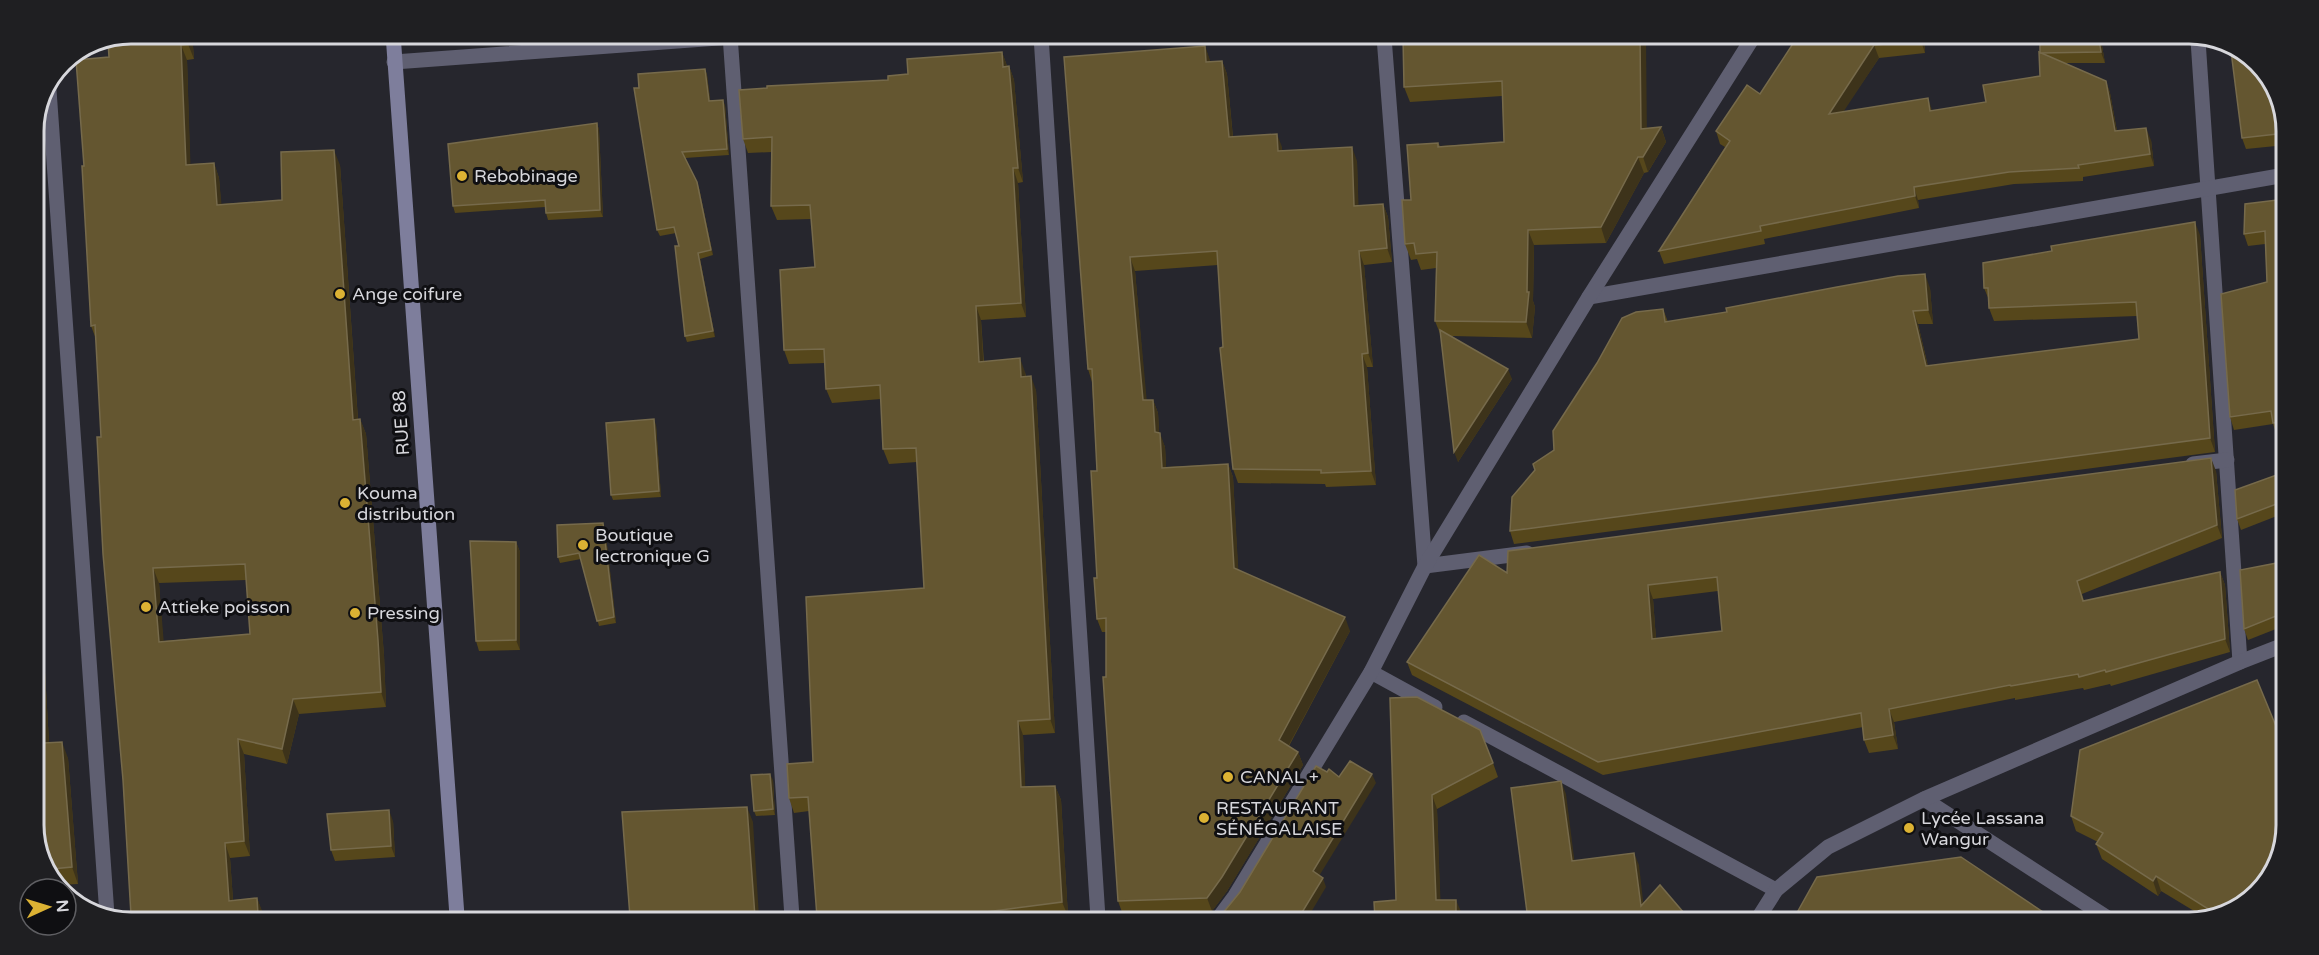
<svg xmlns="http://www.w3.org/2000/svg" width="2319" height="955" font-family="'Varela Round',sans-serif">
<style>
.lines{fill:none;stroke-linecap:round;stroke-linejoin:round}
.minor{stroke:#5f5f71;stroke-width:15}
.secondary{stroke:#7e7e9c;stroke-width:15}
.wall{fill:#56471b;fill-rule:evenodd}
.shaded-wall{fill:#3d331a}
.building{fill:#645630;stroke:#766a4b;stroke-width:1.5;fill-rule:evenodd}
.poi-dot{fill:#dcb233;stroke:#0f0f12;stroke-width:2}
.labels{text-anchor:middle;dominant-baseline:central;stroke-width:6;stroke-linejoin:round;paint-order:stroke}
.poi-label{font-size:18px;fill:#d7d7dc;stroke:#0f0f12;text-anchor:start}
.street-label{font-size:18px;fill:#d7d7dc;stroke:#0f0f12}
.rim{fill:none;stroke:#d7d7dc;stroke-width:3}
</style>
<rect width="100%" height="100%" fill="#26262d"/>
<g class="lines">
<g class="minor">
<path d="M730,35L792,917"/>
<path d="M1041,36L1098,918"/>
<path d="M1384,37L1425,566L1527,553"/>
<path d="M2198,40L2240,662"/>
<path d="M394,62L759,35"/>
<path d="M49,90L107,915"/>
<path d="M1589,297L2285,175"/>
<path d="M2193,464L2227,460"/>
<path d="M1371,672L1435,707"/>
<path d="M1464,722L1776,890"/>
<path d="M1924,799L2114,922"/>
<path d="M1218,919L1235,896L1371,672L1425,566L1589,297L1752,39"/>
<path d="M1757,920L1776,890L1828,847L1924,799L2240,662L2281,646"/>
</g>
<path class="secondary" d="M393,34L457,916"/>
</g>
<g class="wall">
<path d="M192,33L194,59L187,60L190,164L214,163L219,178L221,204L282,200L340,165L358,419H360L366,434L384,655L386,707L299,714L287,764L244,754L250,856L230,858L233,900L257,898L263,915H131L96,339L91,326L84,166L109,57ZM246,580L250,634L163,641L159,583Z"/>
<path d="M1646,38V128L1661,127L1666,142L1648,172L1644,173L1606,243L1534,245L1533,301L1535,307L1532,338L1452,336L1512,379L1458,462L1441,336L1435,321L1436,268L1421,270L1417,259L1411,260L1405,244L1411,200L1438,143L1440,146L1504,142L1502,96L1410,102L1404,87Z"/>
<path d="M1796,39H1924L1925,53L1879,58L1843,111H1932L1986,102L2040,76V52L2101,40L2105,63H2065L2106,81L2110,93L2117,131L2151,140L2154,166L2083,177V181L2014,184L1918,200L1919,208L1764,239L1765,244L1664,264L1659,251L1725,147L1720,144L1716,131L1760,94Z"/>
<path d="M1205,46L1210,62L1222,61L1227,74L1233,137L1282,147V150L1357,161L1358,206L1383,204L1388,217L1392,262L1364,265L1373,367H1367L1376,485L1326,487L1325,484L1238,483L1233,469L1218,265L1135,271L1146,400H1153L1158,413L1159,433L1165,447L1166,467L1228,464L1233,477L1238,570L1350,631L1289,746L1298,752L1303,765L1227,891L1212,911L1123,915L1118,901L1106,677V632H1102L1097,619V471L1092,382L1088,369Z"/>
<path d="M1002,52L1007,66H1009L1014,80L1023,182L1018,183L1026,317L981,320L984,362L1025,372L1026,377L1036,390L1055,733L1023,735L1025,787L1055,786L1061,800L1068,916L1055,918L817,917L809,811L794,813L789,798L924,588L917,462L889,464L883,449L881,399L832,403L826,389L825,363L789,364L784,350L815,267L811,219L777,220L771,206L772,152L748,153L743,139L888,80Z"/>
<path d="M705,69L707,75L710,100L725,105L729,155L685,158L699,188L713,255L700,259L715,337L687,342L685,336L679,246L676,233L660,236L657,230L639,88Z"/>
<path d="M597,123L599,130L603,217L548,220L546,213L545,207L455,213L453,206Z"/>
<path d="M2286,124V145L2246,149L2242,138Z"/>
<path d="M2285,199L2283,435L2277,436L2273,424L2234,430L2230,417L2267,282L2265,244L2248,246L2244,234Z"/>
<path d="M2200,235L2215,452L1514,544L1510,531L1554,450L1663,309L1668,322L1930,288L1933,324H1918L1928,366L2139,339L2137,316L1994,321L1989,308V300L1984,288Z"/>
<path d="M656,425L661,497L613,500L611,495Z"/>
<path d="M2216,471L2222,538L2082,594L2084,601L2220,572L2225,585L2230,652L2111,686L2110,684L2084,690L2083,688L2015,700V698L1894,722L1898,749L1869,753L1864,740L1863,727L1603,775L1412,675L1407,662L1507,573ZM1718,591L1722,631L1656,639L1653,599Z"/>
<path d="M36,473L44,627H40L45,672L49,743L68,758L78,884L58,885L33,831Z"/>
<path d="M2282,473V514L2241,530L2237,519Z"/>
<path d="M605,528L616,623L599,626L581,559L560,563L558,557Z"/>
<path d="M516,542L520,552V650L479,651L476,641Z"/>
<path d="M2282,562L2281,627L2248,640L2244,629Z"/>
<path d="M1390,698L1493,763L1498,777L1437,809L1440,900L1462,914V919H1375L1396,900Z"/>
<path d="M773,780L775,815L756,816L754,811Z"/>
<path d="M2071,816L2243,905L2204,917L2161,891L2158,896L2102,859L2096,844L2098,842L2076,831Z"/>
<path d="M393,821L395,857L335,861L331,850Z"/>
</g>
<g class="shaded-wall">
<path d="M187,33H192L194,59L188,44Z"/>
<path d="M1640,38H1646L1647,144L1641,129Z"/>
<path d="M1920,39H1924L1925,53L1921,41Z"/>
<path d="M2099,40H2101L2105,63L2101,52Z"/>
<path d="M181,45L187,60L191,180L186,165Z"/>
<path d="M1874,45L1879,58L1834,126L1829,114Z"/>
<path d="M1205,46L1210,60L1211,76L1206,62Z"/>
<path d="M1002,52L1007,66L1003,67Z"/>
<path d="M1222,61L1227,74L1234,151L1229,137Z"/>
<path d="M1009,66L1014,80L1023,182L1018,168Z"/>
<path d="M705,69L707,75L711,106L709,101Z"/>
<path d="M2106,81L2110,93L2119,143L2115,131Z"/>
<path d="M1928,98L1932,110L1934,124L1930,111Z"/>
<path d="M723,100L725,105L729,155L727,149Z"/>
<path d="M597,123L599,130L603,217L600,210Z"/>
<path d="M1661,127L1666,142L1648,172L1643,157Z"/>
<path d="M2146,128L2151,140L2154,166L2150,154Z"/>
<path d="M1277,134L1282,147L1283,164L1278,151Z"/>
<path d="M1352,147L1357,161L1359,220L1354,206Z"/>
<path d="M334,150L340,165L359,435L353,420Z"/>
<path d="M1638,157L1644,173L1606,243L1601,227Z"/>
<path d="M214,163L219,178L223,220L217,205Z"/>
<path d="M1013,168L1018,183L1026,317L1021,303Z"/>
<path d="M697,182L699,188L713,255L711,250Z"/>
<path d="M1914,187L1918,200L1919,208L1915,196Z"/>
<path d="M1383,204L1388,217L1392,262L1387,248Z"/>
<path d="M2195,222L2200,235L2215,452L2210,438Z"/>
<path d="M1528,230L1534,245L1533,301L1535,307L1532,338L1526,322Z"/>
<path d="M1359,251L1364,265L1373,367L1368,353Z"/>
<path d="M698,253L700,259L715,337L713,331Z"/>
<path d="M1130,257L1135,271L1148,414L1143,400Z"/>
<path d="M1925,274L1930,288L1933,324L1928,310Z"/>
<path d="M976,306L981,320L984,376L979,362Z"/>
<path d="M1913,311L1918,324L1931,380L1926,366Z"/>
<path d="M1362,354L1367,367L1376,485L1371,471Z"/>
<path d="M1020,358L1025,372L1027,391L1021,377Z"/>
<path d="M1508,369L1512,379L1458,462L1454,452Z"/>
<path d="M1031,376L1036,390L1055,733L1050,719Z"/>
<path d="M1153,400L1158,413L1160,445L1155,432Z"/>
<path d="M360,419L366,434L384,655L386,707L381,692Z"/>
<path d="M654,419L656,425L661,497L659,491Z"/>
<path d="M1160,433L1165,447L1167,481L1162,468Z"/>
<path d="M33,451L36,473L44,627L38,611L33,525Z"/>
<path d="M2211,458L2216,471L2222,538L2217,525Z"/>
<path d="M1228,464L1233,477L1239,581L1234,568Z"/>
<path d="M603,523L605,528L616,623L614,617Z"/>
<path d="M516,542L520,552V650L516,640Z"/>
<path d="M153,568L159,583L165,657L159,642Z"/>
<path d="M2220,572L2225,585L2230,652L2225,639Z"/>
<path d="M1648,585L1653,599L1657,653L1652,639Z"/>
<path d="M35,611L40,627L45,672L50,760L44,743Z"/>
<path d="M1345,617L1350,631L1284,754L1279,740Z"/>
<path d="M293,699L299,714L287,764L282,749Z"/>
<path d="M1889,709L1894,722L1898,749L1893,735Z"/>
<path d="M1018,721L1023,735L1026,802L1021,787Z"/>
<path d="M238,739L244,754L250,856L244,841Z"/>
<path d="M62,742L68,758L78,884L72,867Z"/>
<path d="M1298,752L1303,765L1227,891L1212,911L1207,898Z"/>
<path d="M770,774L773,780L775,815L773,809Z"/>
<path d="M1372,774L1376,783L1316,881L1313,871Z"/>
<path d="M1561,781L1566,794L1576,873L1572,861Z"/>
<path d="M1055,786L1061,800L1068,916L1062,902Z"/>
<path d="M1432,795L1437,809L1441,914L1436,900Z"/>
<path d="M747,807L753,822L759,917H755Z"/>
<path d="M389,810L393,821L395,857L391,846Z"/>
<path d="M225,843L230,858L234,915L229,901Z"/>
<path d="M1634,853L1639,865L1645,918L1641,906Z"/>
<path d="M52,869L58,885V888L53,884Z"/>
<path d="M2156,876L2161,891L2158,896L2153,881Z"/>
<path d="M1323,878L1326,887L1307,919H1298Z"/>
<path d="M257,898L263,913V915H258Z"/>
<path d="M1456,900L1462,914V919H1456Z"/>
</g>
<g class="building">
<path d="M130,33H187L188,44L181,45L186,165L214,163L217,205L282,200L281,152L334,150L353,420L360,419L378,640L381,692L293,699L282,749L238,739L244,841L225,843L229,901L257,898L258,915H131L123,780L103,554L97,437H101L95,325L91,326L82,166H84L76,60L109,57L108,42ZM245,564L250,634L159,642L153,568Z"/>
<path d="M1414,37L1640,38L1641,129L1661,127L1643,157H1638L1601,227L1528,230L1527,292H1529L1526,322L1435,321L1437,252L1416,254L1414,243L1405,244L1402,200H1411L1407,145L1438,143V147L1504,142L1502,81L1404,87L1403,38Z"/>
<path d="M1796,39H1920L1921,41L1874,45L1829,114L1928,98L1930,111L1986,102L1983,85L2040,76L2039,52L2106,81L2115,131L2146,128L2150,154L2078,165L2079,168L2009,172L1914,187L1915,196L1760,226L1761,231L1659,251L1730,141L1716,131L1747,85L1760,94Z"/>
<path d="M2040,40H2099L2101,52L2040,53Z"/>
<path d="M2231,45L2269,76L2286,124V133L2242,138L2232,59Z"/>
<path d="M1205,46L1206,62L1222,61L1229,137L1277,134L1278,151L1352,147L1354,206L1383,204L1387,248L1359,251L1368,353L1362,354L1371,471L1321,473V470L1233,469L1220,348L1223,347L1217,251L1130,257L1143,400H1153L1155,432L1160,433L1162,468L1228,464L1234,568L1345,617L1279,740L1298,752L1222,877L1207,898L1118,901L1103,677H1106V618L1097,619L1094,578H1097L1091,471H1097L1092,369H1088L1064,57Z"/>
<path d="M1002,52L1003,67L1009,66L1018,168H1013L1021,303L976,306L979,362L1020,358L1021,377L1031,376L1050,719L1018,721L1021,787L1055,786L1062,902L940,918L817,917L808,797L789,798L787,764L813,762L806,597L924,588L916,448L883,449L880,385L826,389L824,349L784,350L780,270L815,267L810,205L771,206L772,137L743,139L739,90L767,88V86L888,80V76L908,74L907,59Z"/>
<path d="M705,69L709,101L723,100L727,149L682,152L697,182L711,250L698,253L713,331L685,336L675,246H679L674,227L657,230L634,88H639L638,74Z"/>
<path d="M597,123L600,210L546,213L545,200L453,206L448,144Z"/>
<path d="M2285,199L2283,422L2273,423L2271,411L2230,417L2221,294L2267,282L2265,231L2244,234L2245,204Z"/>
<path d="M2195,222L2210,438L1510,531L1512,497L1535,470L1533,464L1554,450L1553,431L1597,363L1622,318L1636,312L1663,309L1665,322L1727,312L1726,308L1837,287L1898,276L1925,274L1928,310L1913,311L1926,366L2139,339L2136,302L1989,308L1988,288H1984L1983,263L2052,251L2051,246Z"/>
<path d="M1440,330L1508,369L1454,452Z"/>
<path d="M654,419L659,491L611,495L606,423Z"/>
<path d="M2211,458L2217,525L2077,581L2083,601L2220,572L2225,639L2106,672L2105,670L2079,677L2078,674L2011,686L2010,685L1889,709L1893,735L1864,740L1861,713L1598,762L1407,662L1479,555L1507,573L1508,551ZM1717,577L1722,631L1652,639L1648,585Z"/>
<path d="M2282,473V512L2279,503L2237,519L2235,490Z"/>
<path d="M603,523L614,617L597,621L579,553L558,557L557,525Z"/>
<path d="M33,525L38,611H35L39,656L44,743L62,742L72,867L52,869L53,884L33,831Z"/>
<path d="M470,541L516,542V640L476,641Z"/>
<path d="M2282,562L2281,614L2244,629L2240,570Z"/>
<path d="M2257,680L2280,736L2279,862L2243,905L2216,914L2156,876L2153,881L2096,844L2103,833L2071,816L2080,750Z"/>
<path d="M1417,697L1480,730L1493,763L1432,795L1436,900H1456V919H1375L1374,902L1396,900L1390,698Z"/>
<path d="M1350,761L1372,774L1313,871L1323,878L1298,919H1218L1240,892L1316,766L1327,772L1329,769L1339,777Z"/>
<path d="M770,774L773,809L754,811L751,775Z"/>
<path d="M1561,781L1572,861L1634,853L1641,906L1660,885L1690,920H1528L1511,788Z"/>
<path d="M747,807L755,917H630L622,812Z"/>
<path d="M389,810L391,846L331,850L327,814Z"/>
<path d="M1961,857L2058,922L1786,921L1790,915L1794,918L1817,877Z"/>
</g>
<g class="poi-dot">
<circle cx="462" cy="176" r="6"/>
<circle cx="340" cy="294" r="6"/>
<circle cx="345" cy="503" r="6"/>
<circle cx="583" cy="545" r="6"/>
<circle cx="146" cy="607" r="6"/>
<circle cx="355" cy="613" r="6"/>
<circle cx="1228" cy="777" r="6"/>
<circle cx="1204" cy="818" r="6"/>
<circle cx="1909" cy="828" r="6"/>
</g>
<g class="labels">
<g class="poi-label">
<text x="474" y="176">Rebobinage</text>
<text x="352" y="294">Ange coifure</text>
<text x="357" y="493">Kouma<tspan x="357" dy="21">distribution</tspan></text>
<text x="595" y="535">Boutique<tspan x="595" dy="21">lectronique G</tspan></text>
<text x="158" y="607">Attieke poisson</text>
<text x="367" y="613">Pressing</text>
<text x="1240" y="777">CANAL +</text>
<text x="1216" y="808">RESTAURANT<tspan x="1216" dy="21">SÉNÉGALAISE</tspan></text>
<text x="1921" y="818">Lycée Lassana<tspan x="1921" dy="21">Wangur</tspan></text>
</g>
<g class="street-label">
<text transform="translate(401 423) rotate(-94)">RUE 88</text>
</g>
</g>
<path d="M0 0H2319V955H0ZM131 44H2189A87 87 0 0 1 2276 131V825A87 87 0 0 1 2189 912H131A87 87 0 0 1 44 825V131A87 87 0 0 1 131 44Z" fill="#1f1f22" fill-rule="evenodd"/>
<path class="rim" d="M131 44H2189A87 87 0 0 1 2276 131V825A87 87 0 0 1 2189 912H131A87 87 0 0 1 44 825V131A87 87 0 0 1 131 44Z"/>
<g transform="translate(48 907) rotate(86)"><circle r="28" fill="#0f0f12" stroke="#5f5f63" stroke-width="1.5"/>
<path d="M0-4.5L10 22L0 15L-10 22Z" fill="#dcb233"/>
<text y="-9" font-size="16" font-weight="bold" text-anchor="middle" fill="#d7d7dc">N</text>
</g>
</svg>
